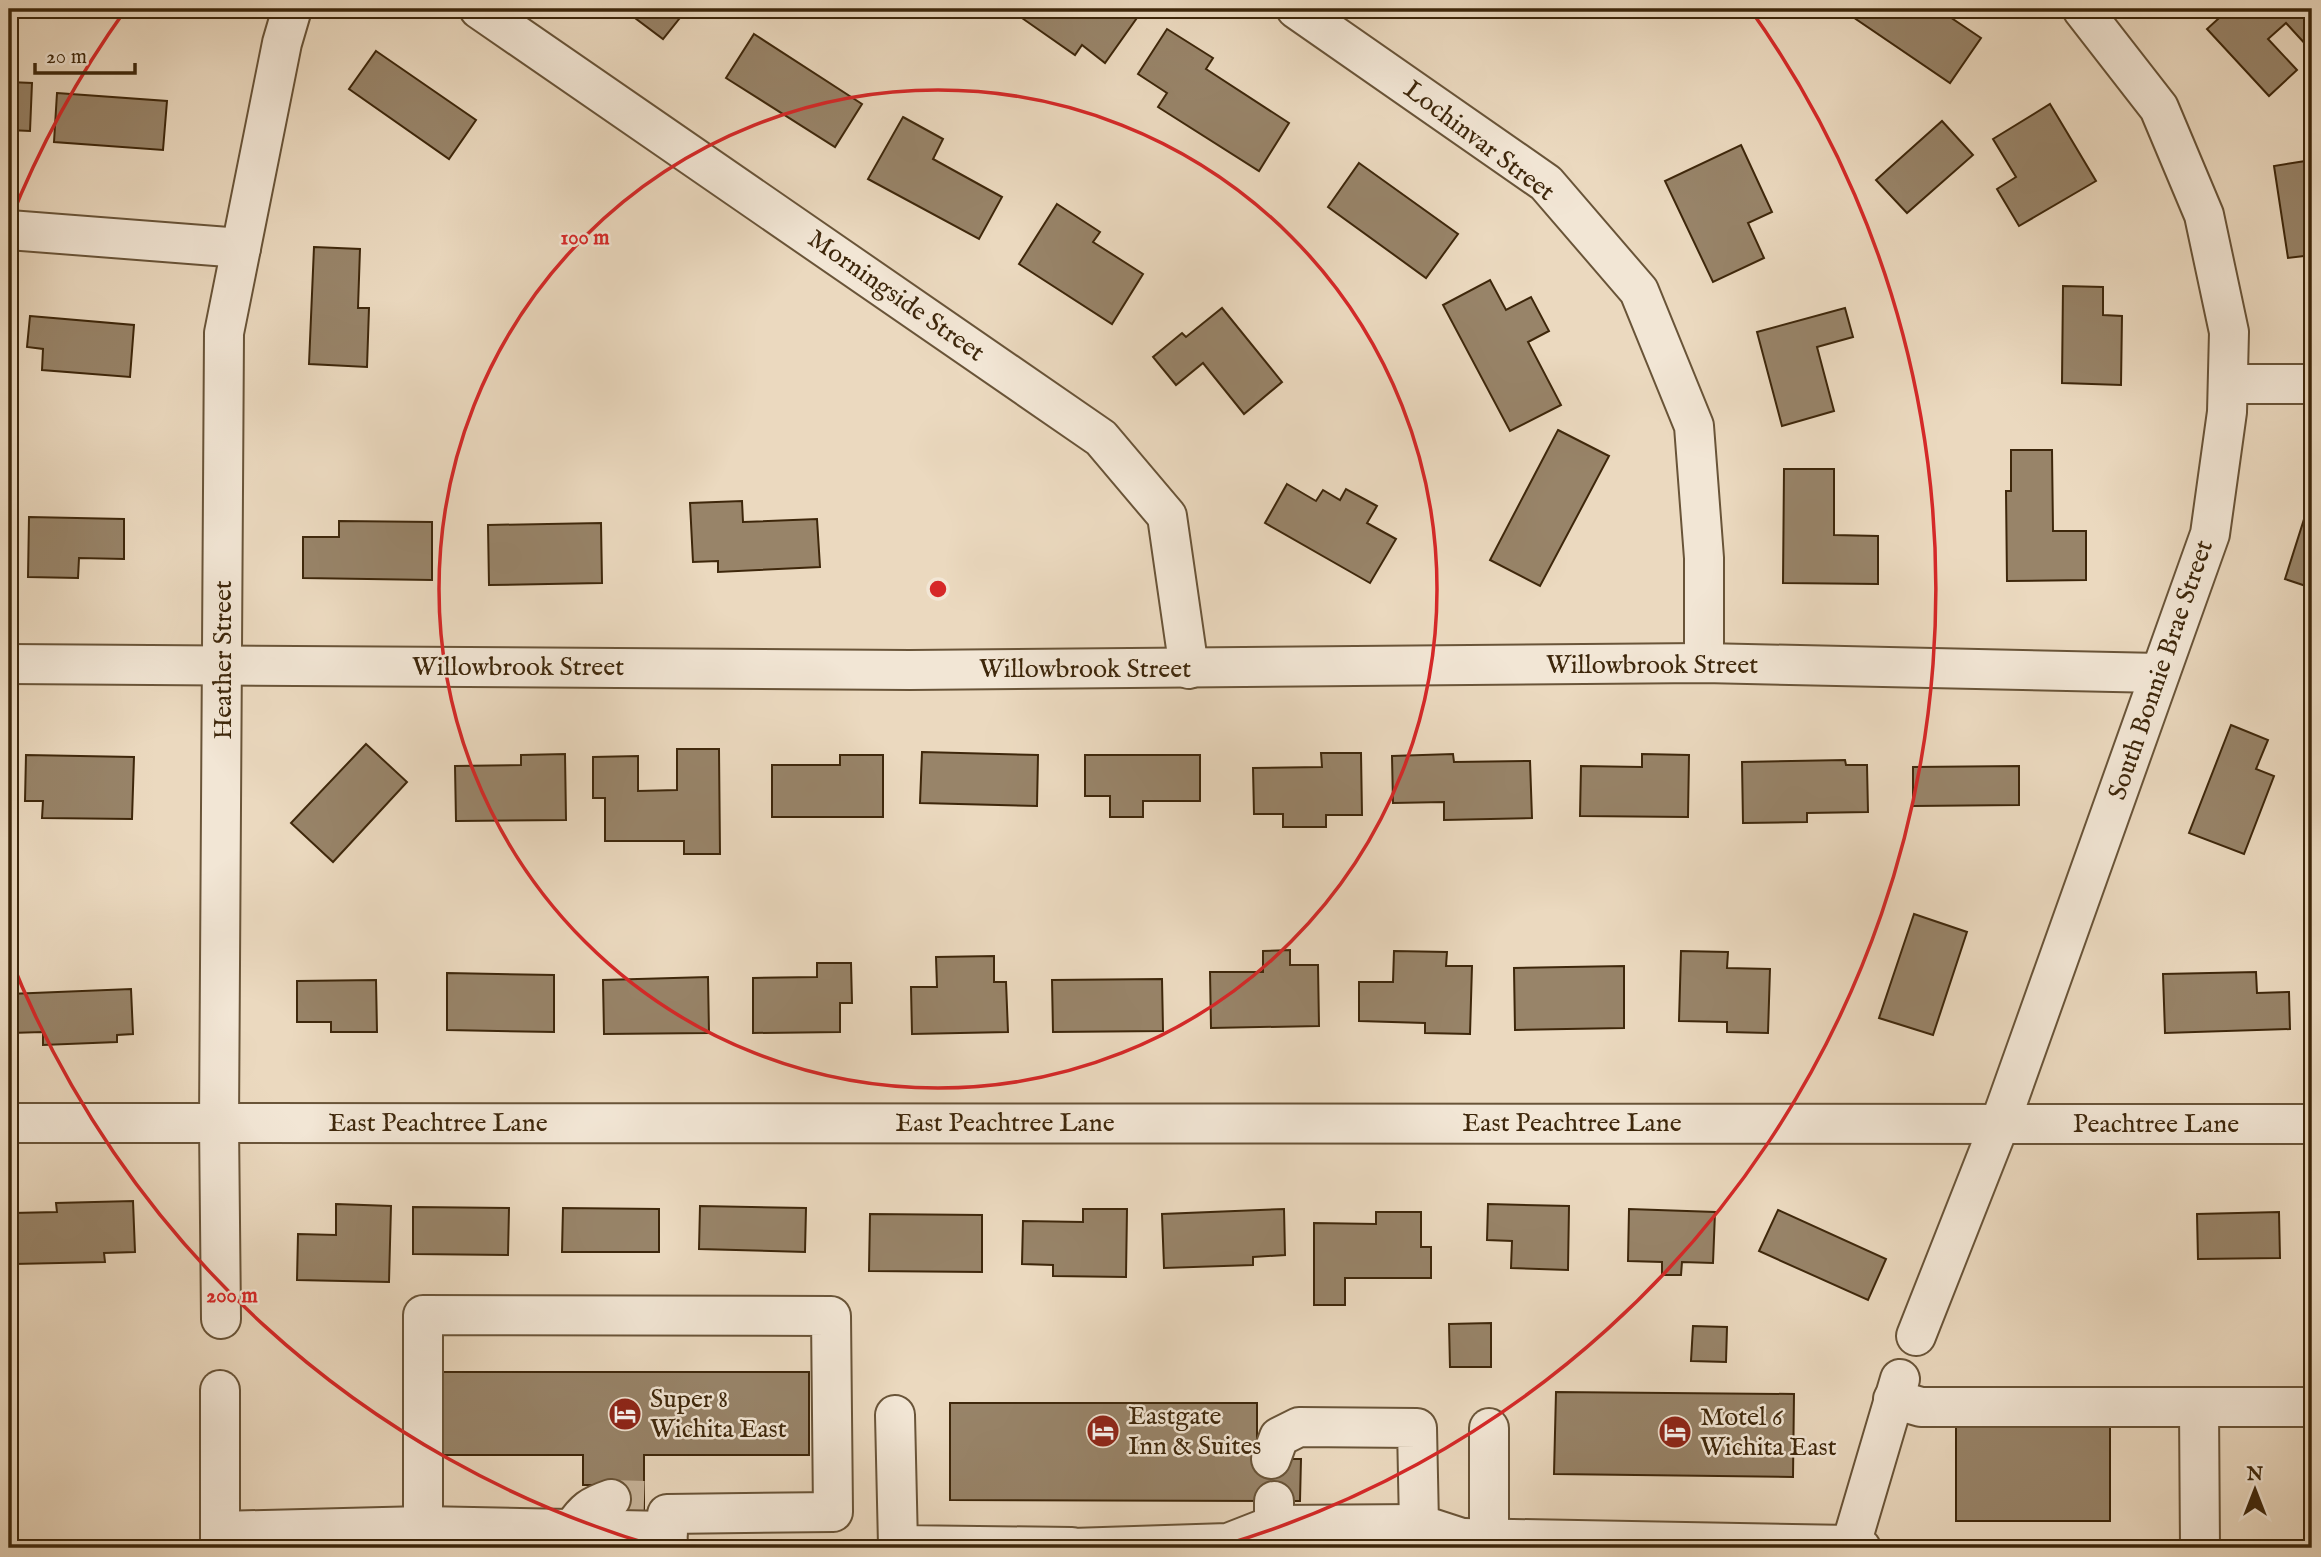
<svg xmlns="http://www.w3.org/2000/svg" width="2321" height="1557" font-family="'IM FELL English',serif">
<style>
.building{fill:#988469;stroke:#3e270b;stroke-width:2}
.lines{fill:none;stroke-linecap:round;stroke-linejoin:round}
.minor-tunnel{stroke:#c8b59b;stroke-width:38;stroke-dasharray:38 19;stroke-linecap:butt}
.minor-casing{stroke:#695438;stroke-width:42}
.minor{stroke:#f2e6d5;stroke-width:38}
.ring{fill:none;stroke:#d62828;stroke-width:3.5}
.labels{text-anchor:middle;dominant-baseline:central;stroke-width:5;stroke-linejoin:round;paint-order:stroke}
.street-label{font-size:26px;fill:#3e270b;stroke:#f2e6d5}
.poi-label{font-size:26px;fill:#3e270b;stroke:#f2e6d5;text-anchor:start}
.centre{fill:#d62828;stroke:#f2e6d5;stroke-width:3.5}
.ring-label{font-size:21px;text-anchor:middle;font-weight:bold;fill:#d62828;stroke:#f2e6d5;stroke-width:5;stroke-linejoin:round;paint-order:stroke}
</style>
<rect width="100%" height="100%" fill="#ebd9bf"/>
<filter id="stains"><feTurbulence type="fractalNoise" baseFrequency=".00286" numOctaves="4"/><feColorMatrix values="0 0 0 0 .2 0 0 0 0 .09 0 0 0 0 .02 0 0 0 .5 -.17"/></filter>
<radialGradient id="worn" r=".72"><stop offset=".6" stop-color="#630" stop-opacity="0"/><stop offset="1" stop-color="#630" stop-opacity=".3"/></radialGradient>
<g class="building">
<path d="M623,9H687L663,39Z"/>
<path d="M1009,9H1130L1139,15L1105,63L1082,45L1075,55Z"/>
<path d="M1850,9H1938L1981,38L1950,83L1847,13Z"/>
<path d="M2229,9H2312V43L2308,47L2286,23L2268,39L2297,70L2269,96L2207,29Z"/>
<path d="M1167,29L1213,58L1206,69L1289,123L1259,171L1158,107L1167,93L1138,74Z"/>
<path d="M754,34L862,104L835,147L726,78Z"/>
<path d="M376,51L476,120L449,159L349,89Z"/>
<path d="M9,82L32,83L30,131L9,130Z"/>
<path d="M57,93L167,101L163,150L54,142Z"/>
<path d="M2050,104L2096,181L2019,226L1997,189L2016,177L1993,139Z"/>
<path d="M903,117L943,139L933,159L1002,197L979,239L868,179Z"/>
<path d="M1942,121L1973,155L1907,213L1876,180Z"/>
<path d="M1741,145L1772,212L1748,223L1764,258L1713,282L1665,181Z"/>
<path d="M2312,160V255L2288,258L2274,166Z"/>
<path d="M1359,163L1458,234L1426,278L1328,207Z"/>
<path d="M1057,204L1100,232L1093,242L1143,274L1112,324L1019,264Z"/>
<path d="M314,247L360,249L358,308H369L367,367L309,364Z"/>
<path d="M1490,280L1506,310L1531,297L1549,331L1528,342L1561,405L1510,431L1443,305Z"/>
<path d="M2063,286L2103,287V315L2122,316L2121,385L2062,383Z"/>
<path d="M1222,308L1282,382L1244,414L1203,363L1176,385L1153,357L1182,333L1186,337Z"/>
<path d="M1845,308L1853,337L1817,347L1834,411L1782,426L1757,332Z"/>
<path d="M30,316L134,325L130,377L42,370L43,349L27,347Z"/>
<path d="M1558,430L1609,456L1540,586L1490,560Z"/>
<path d="M2011,450H2052L2053,531H2086V580L2007,581L2006,491H2011Z"/>
<path d="M1784,469H1834V535L1878,536V584L1783,583Z"/>
<path d="M1287,484L1316,501L1323,490L1340,500L1346,489L1377,506L1367,523L1396,539L1370,583L1265,523Z"/>
<path d="M2312,494V588L2285,579Z"/>
<path d="M742,501L743,522L817,519L820,567L718,572V561L693,562L690,503Z"/>
<path d="M29,517L124,519V559L79,558L78,578L28,577Z"/>
<path d="M339,521L432,522V580L303,578V537H339Z"/>
<path d="M601,523L602,583L489,585L488,525Z"/>
<path d="M2231,725L2268,740L2256,769L2274,776L2244,854L2189,833Z"/>
<path d="M366,744L407,782L333,862L291,823Z"/>
<path d="M677,749H719L720,854H684V841H605V798H593V757L638,756V791L677,790Z"/>
<path d="M922,752L1038,755L1037,806L920,803Z"/>
<path d="M1321,753H1361L1362,815H1326V827H1283V814H1254L1253,768L1322,767Z"/>
<path d="M565,754L566,820L456,821L455,766L521,765V755Z"/>
<path d="M1453,754L1454,762L1530,761L1532,818L1444,820V802L1393,803L1392,756Z"/>
<path d="M1642,754L1689,755L1688,817L1580,816L1581,766L1642,767Z"/>
<path d="M26,755L134,757L132,819L42,818L43,801H25Z"/>
<path d="M840,755H883V817H772V765H840Z"/>
<path d="M1085,755H1200V801H1143V817H1110V796H1085Z"/>
<path d="M1845,760L1846,765H1867L1868,812L1807,813V822L1743,823L1742,762Z"/>
<path d="M2019,766V805L1913,806V767Z"/>
<path d="M1914,914L1967,932L1933,1035L1879,1018Z"/>
<path d="M1290,950V965H1318L1319,1026L1211,1028L1210,972H1263V951Z"/>
<path d="M1394,951L1447,952L1446,966H1472L1470,1034L1425,1033V1023L1359,1021V982H1393Z"/>
<path d="M1681,951L1728,952L1727,968L1770,969L1768,1033L1727,1032V1022L1679,1021Z"/>
<path d="M994,956V982H1006L1008,1032L912,1034L911,987H937L936,957Z"/>
<path d="M817,963H851L852,1003H840V1032L753,1033V978L817,977Z"/>
<path d="M1624,966V1028L1515,1030L1514,968Z"/>
<path d="M2256,972L2257,993L2289,992L2290,1029L2165,1033L2163,974Z"/>
<path d="M447,973L554,975V1032L447,1030Z"/>
<path d="M708,977L709,1033L604,1034L603,980Z"/>
<path d="M1162,979L1163,1031L1053,1032L1052,980Z"/>
<path d="M376,980L377,1032H331V1022H297V981Z"/>
<path d="M131,989L133,1034L117,1035V1042L43,1045V1032L10,1033L9,994Z"/>
<path d="M133,1201L135,1252L104,1253L105,1262L14,1264L13,1213L57,1212L56,1203Z"/>
<path d="M336,1204L391,1206L389,1282L297,1280L298,1234L336,1235Z"/>
<path d="M1488,1204L1569,1206L1568,1270L1511,1268L1512,1241L1487,1240Z"/>
<path d="M700,1206L806,1208L805,1252L699,1249Z"/>
<path d="M413,1207L509,1208L508,1255L413,1254Z"/>
<path d="M563,1208L659,1209V1252H562Z"/>
<path d="M1083,1209H1127L1126,1277L1053,1276V1265L1022,1264L1023,1221L1083,1222Z"/>
<path d="M1284,1209L1285,1255L1253,1257V1265L1164,1268L1162,1214Z"/>
<path d="M1629,1209L1715,1212L1713,1263L1682,1262L1681,1275H1662V1262L1628,1261Z"/>
<path d="M1778,1210L1886,1259L1868,1300L1759,1251Z"/>
<path d="M1376,1212H1421V1247H1431V1278H1345V1305H1314V1223L1376,1224Z"/>
<path d="M2279,1212L2280,1258L2198,1259L2197,1214Z"/>
<path d="M870,1214L982,1215V1272L869,1271Z"/>
<path d="M1491,1323V1367H1450L1449,1324Z"/>
<path d="M1693,1326L1727,1327L1726,1362L1691,1361Z"/>
<path d="M442,1372H809V1455H644V1519H611V1485H583V1455H442Z"/>
<path d="M1556,1392L1794,1394L1793,1477L1554,1474Z"/>
<path d="M950,1403H1257V1459H1301L1300,1501L950,1500Z"/>
<rect x="1956" y="1427" width="154" height="94"/>
</g>
<g class="lines">
<path class="minor-tunnel" d="M611,1499L644,1500"/>
<defs>
<g id="minor">
<path d="M479,9L1101,438L1167,516L1189,669"/>
<path d="M1296,9L1546,183L1639,291L1694,426L1704,558V663"/>
<path d="M9,230L241,248"/>
<path d="M2228,384H2312"/>
<path d="M9,664L910,670L1704,663L2160,673"/>
<path d="M9,1123L2312,1124"/>
<path d="M221,1319L219,1124L224,333L282,43L292,9"/>
<path d="M1916,1336L2000,1123L2210,534L2227,412L2229,332L2204,215L2159,108L2082,9"/>
<path d="M1893,1399L1921,1407H2312"/>
<path d="M2199,1407L2200,1548"/>
<path d="M895,1415L898,1545L1072,1547"/>
<path d="M1489,1428V1539"/>
<path d="M1271,1459L1279,1437L1299,1427L1417,1428L1419,1524L1462,1538"/>
<path d="M1274,1525L1419,1524"/>
<path d="M423,1526V1315L831,1316L833,1512L667,1514L668,1548"/>
<path d="M573,1528C585,1510 591,1506 611,1499"/>
<path d="M220,1531L423,1526L668,1531"/>
<path d="M220,1548V1390"/>
<path d="M1072,1548L1228,1543L1274,1525V1501"/>
<path d="M1461,1548L1462,1538L1851,1545L1861,1548"/>
<path d="M1850,1548L1900,1379"/>
</g>
</defs>
<use href="#minor" class="minor-casing"/>
<use href="#minor" class="minor"/>
</g>
<g class="ring">
<circle cx="938" cy="589" r="499"/>
<path d="M655 1546A998 998 0 0 1 9 955M9 223A998 998 0 0 1 126 9M1750 9A998 998 0 0 1 1221 1546"/>
</g>
<defs>
<symbol id="hotel-disc" viewBox="-11 -11 22 22"><circle r="9.5" fill="#8f2418" stroke="#f2e6d5"/><path d="M-6-4.5h1.5V1H6V5H4.5V3h-9V5H-6ZM-4 0a1.8 1.8 0 1 1 3.6 0ZM.5 0V-2.5h3Q6-2.5 6 0Z" fill="#fff"/></symbol>
</defs>
<g fill-rule="evenodd">
<use href="#hotel-disc" x="606" y="1395" width="38" height="38"/>
<use href="#hotel-disc" x="1084" y="1412" width="38" height="38"/>
<use href="#hotel-disc" x="1656" y="1413" width="38" height="38"/>
</g>
<g class="labels">
<g class="street-label">
<text transform="translate(1479 141) rotate(37)">Lochinvar Street</text>
<text transform="translate(896 296) rotate(35)">Morningside Street</text>
<text transform="translate(223 660) rotate(-90)">Heather Street</text>
<text x="1652" y="665">Willowbrook Street</text>
<text x="518" y="667">Willowbrook Street</text>
<text x="1085" y="669">Willowbrook Street</text>
<text transform="translate(2161 670) rotate(-71)">South Bonnie Brae Street</text>
<text x="438" y="1123">East Peachtree Lane</text>
<text x="1005" y="1123">East Peachtree Lane</text>
<text x="1572" y="1123">East Peachtree Lane</text>
<text x="2156" y="1124">Peachtree Lane</text>
</g>
<g class="poi-label">
<text x="650" y="1399">Super 8<tspan x="650" dy="30">Wichita East</tspan></text>
<text x="1128" y="1416">Eastgate<tspan x="1128" dy="30">Inn &amp; Suites</tspan></text>
<text x="1700" y="1417">Motel 6<tspan x="1700" dy="30">Wichita East</tspan></text>
</g>
</g>
<circle cx="938" cy="589" r="10" class="centre"/>
<g class="ring-label">
<text x="585" y="244">100 m</text>
<text x="232" y="1302">200 m</text>
</g>
<rect width="2321" height="1557" fill="none" stroke="#ebd9bf" stroke-width="35"/>
<rect x="10" y="10" width="2300" height="1536" fill="none" stroke="#3e270b" stroke-width="3.5"/>
<rect x="18" y="18" width="2286" height="1522" fill="none" stroke="#3e270b" stroke-width="2"/>
<g transform="translate(2255 1490)" stroke="#f2e6d5" stroke-width="5" paint-order="stroke">
<path d="M0-5L12 26L0 18L-12 26Z" fill="#3e270b"/>
<text y="-10" font-size="19" font-weight="bold" text-anchor="middle" fill="#3e270b">N</text>
</g>
<path d="M35 63v10h100v-10" fill="none" stroke="#3e270b" stroke-width="3.5"/>
<text x="46" y="63" font-size="21" fill="#3e270b" stroke="#f2e6d5" stroke-width="5" paint-order="stroke">20 m</text>
<rect width="100%" height="100%" filter="url(#stains)"/>
<rect width="100%" height="100%" fill="url(#worn)"/>
</svg>
